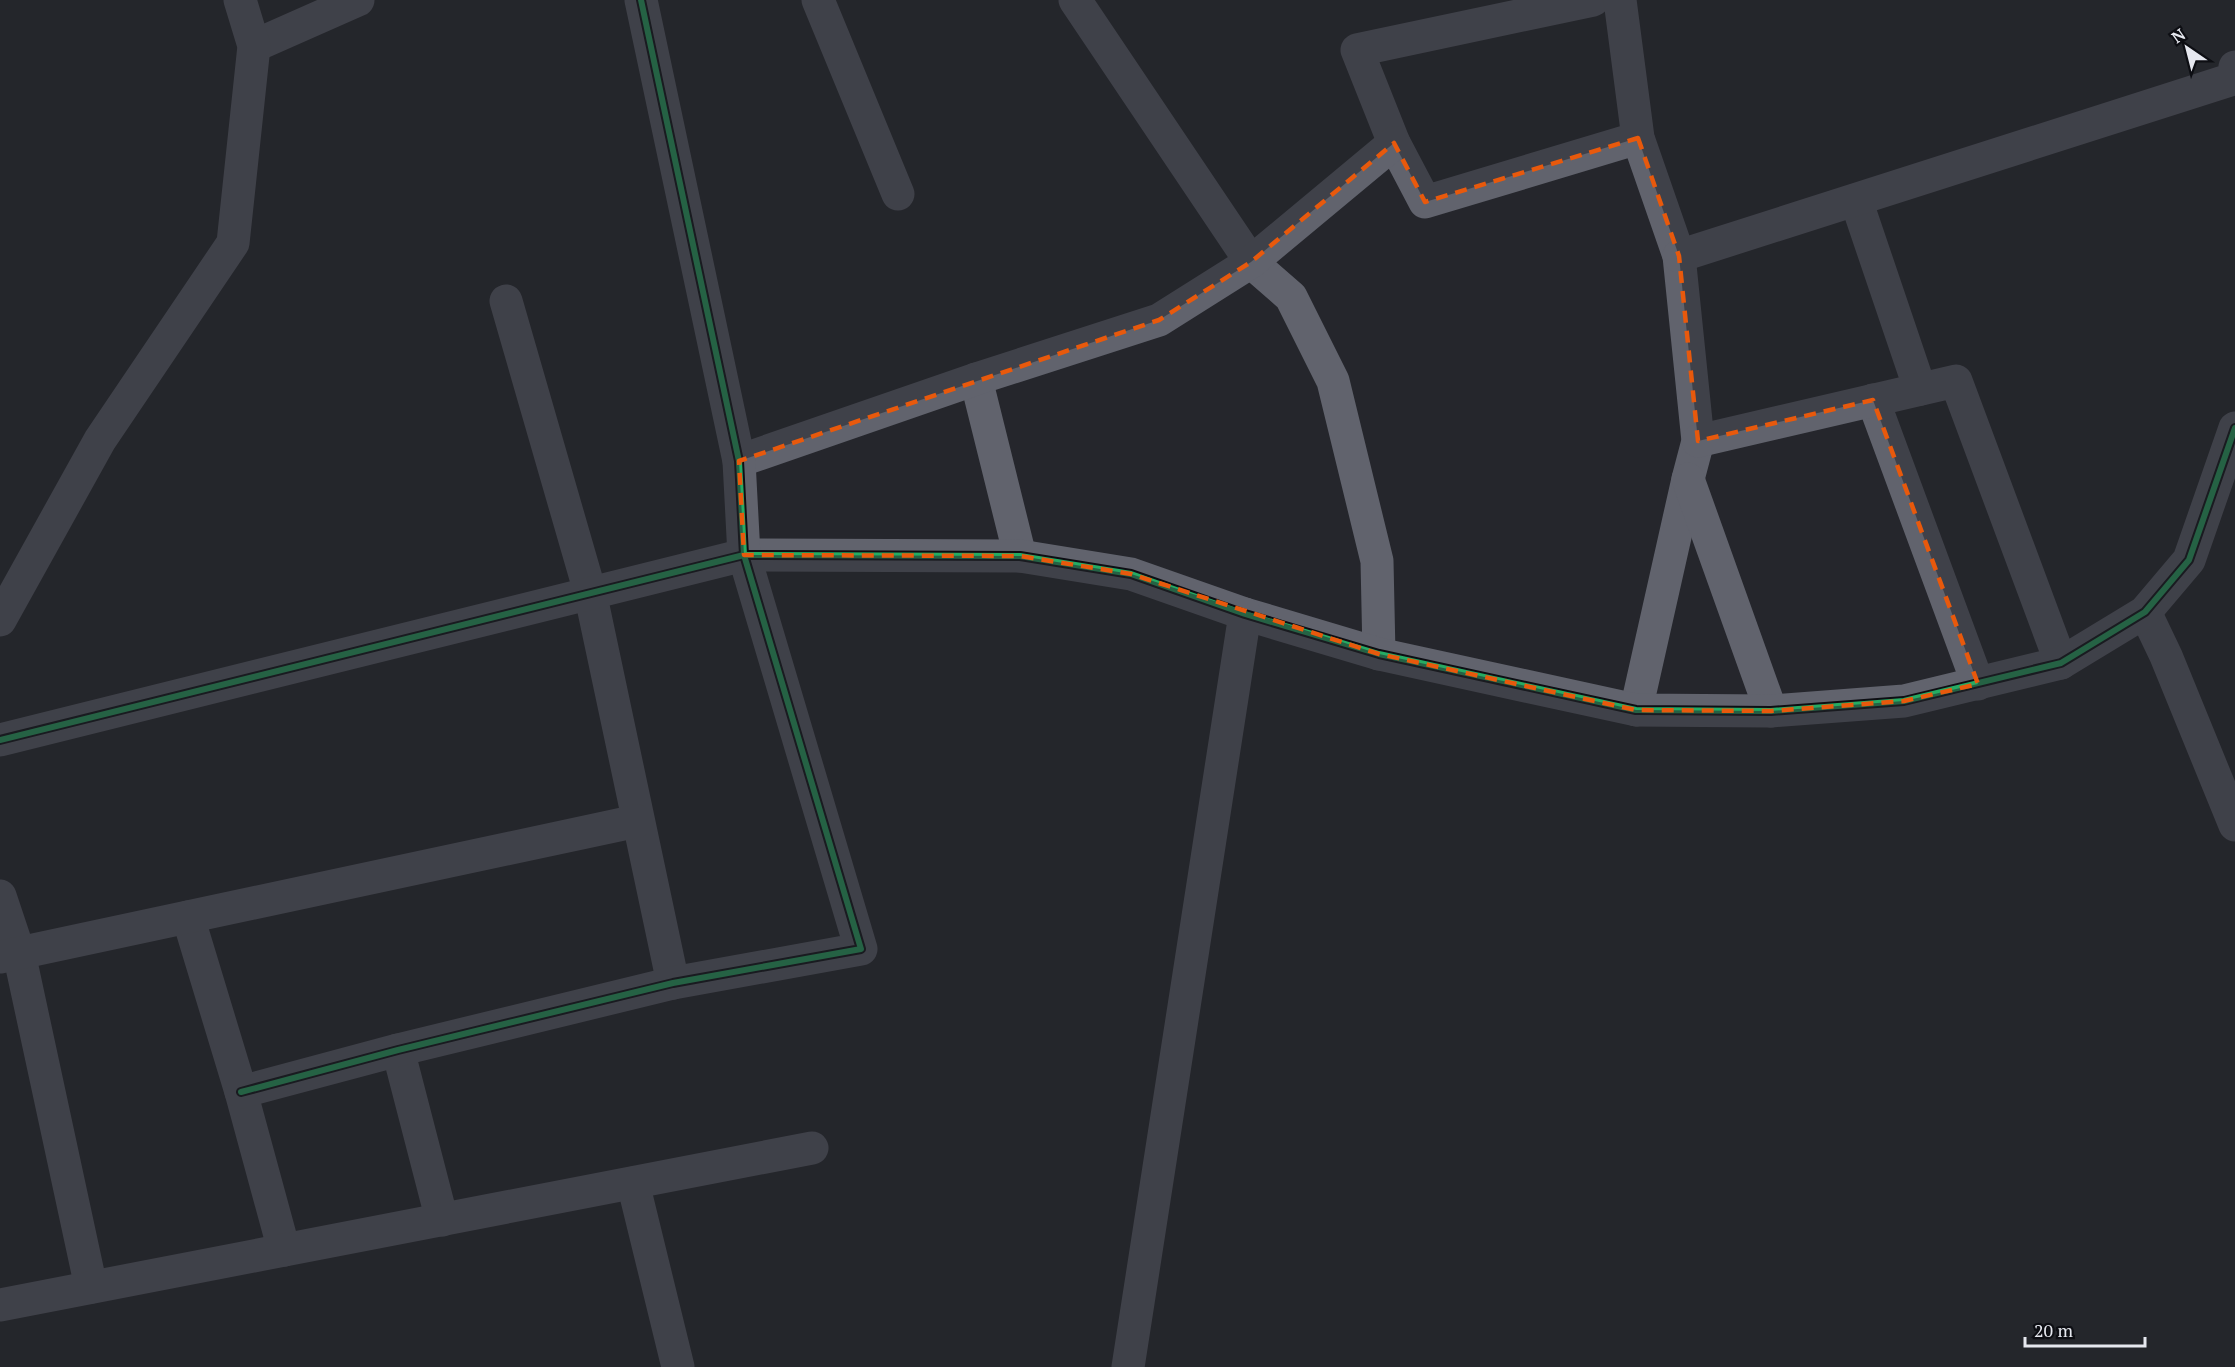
<svg xmlns="http://www.w3.org/2000/svg" width="2235" height="1367" font-family="'PT Serif',serif">
<style>
.lines{fill:none;stroke-linecap:round;stroke-linejoin:round}
.street{stroke:#61636d;stroke-width:33}
.cycleway-casing{stroke:#0d0e13;stroke-width:10}
.cycleway{stroke:#26ab63;stroke-width:6}
.marked{fill:none;stroke:#e8590c;stroke-width:4.5;stroke-dasharray:12 8;stroke-linejoin:round}
</style>
<rect width="100%" height="100%" fill="#25262c"/>
<g class="lines">
<g class="street">
<path d="M818,0L898,194"/>
<path d="M1075,0L1251,262L1291,297L1333,381L1377,561L1379,654"/>
<path d="M1593,0L1357,50L1394,143L1425,202L1638,138"/>
<path d="M1620,0L1638,138L1679,256L1698,441L1688,479L1636,710"/>
<path d="M254,46L358,0"/>
<path d="M1856,200L1920,389"/>
<path d="M1679,256L2233,79L2235,67"/>
<path d="M506,301L590,592L673,983"/>
<path d="M976,379L1020,556"/>
<path d="M1873,400L1978,684"/>
<path d="M1698,441L1956,381L2061,663"/>
<path d="M739,461L976,379L1159,320L1251,262L1394,143"/>
<path d="M1688,479L1771,711"/>
<path d="M2145,612L2166,656L2235,825"/>
<path d="M0,620L100,440L233,243L254,46L240,0"/>
<path d="M0,740L744,555L1020,556L1131,574L1245,614L1379,654L1636,710L1771,711L1904,701L2061,663L2145,612L2189,560L2235,428"/>
<path d="M0,896L19,953L91,1287"/>
<path d="M188,917L241,1092L284,1250"/>
<path d="M0,957L637,821"/>
<path d="M398,1050L442,1220"/>
<path d="M241,1092L398,1050L673,983L861,949L744,555L739,461L641,0"/>
<path d="M633,1183L678,1367"/>
<path d="M0,1305L812,1148"/>
<path d="M1128,1367L1245,614"/>
</g>
<defs>
<g id="cycleway">
<path d="M0,740L744,555L1020,556L1131,574L1245,614L1379,654L1636,710L1771,711L1904,701L2061,663L2145,612L2189,560L2235,428"/>
<path d="M241,1092L398,1050L673,983L861,949L744,555L739,461L641,0"/>
</g>
</defs>
<use href="#cycleway" class="cycleway-casing"/>
<use href="#cycleway" class="cycleway"/>
</g>
<path d="M0 0H2235V1367H0ZM1638,138L1679,256L1698,441L1873,400L1978,684L1904,701L1771,711L1636,710L1379,654L1131,574L1020,556L744,555L739,461L1159,320L1251,262L1394,143L1425,202Z" fill="#25262c" fill-opacity=".55" fill-rule="evenodd"/>
<path class="marked" d="M1638,138L1679,256L1698,441L1873,400L1978,684L1904,701L1771,711L1636,710L1379,654L1131,574L1020,556L744,555L739,461L1159,320L1251,262L1394,143L1425,202Z"/>
<g transform="translate(2187 48) rotate(325)" stroke="#0d0e13" stroke-width="4.5" paint-order="stroke">
<path d="M0-4.5L10 22L0 15L-10 22Z" fill="#e6e8ef"/>
<text y="-9" font-size="16" font-weight="bold" text-anchor="middle" fill="#e6e8ef">N</text>
</g>
<path d="M2025 1337v9h120v-9" fill="none" stroke="#e6e8ef" stroke-width="3"/>
<text x="2034" y="1337" font-size="18" fill="#e6e8ef" stroke="#0d0e13" stroke-width="4.5" paint-order="stroke">20 m</text>
</svg>
